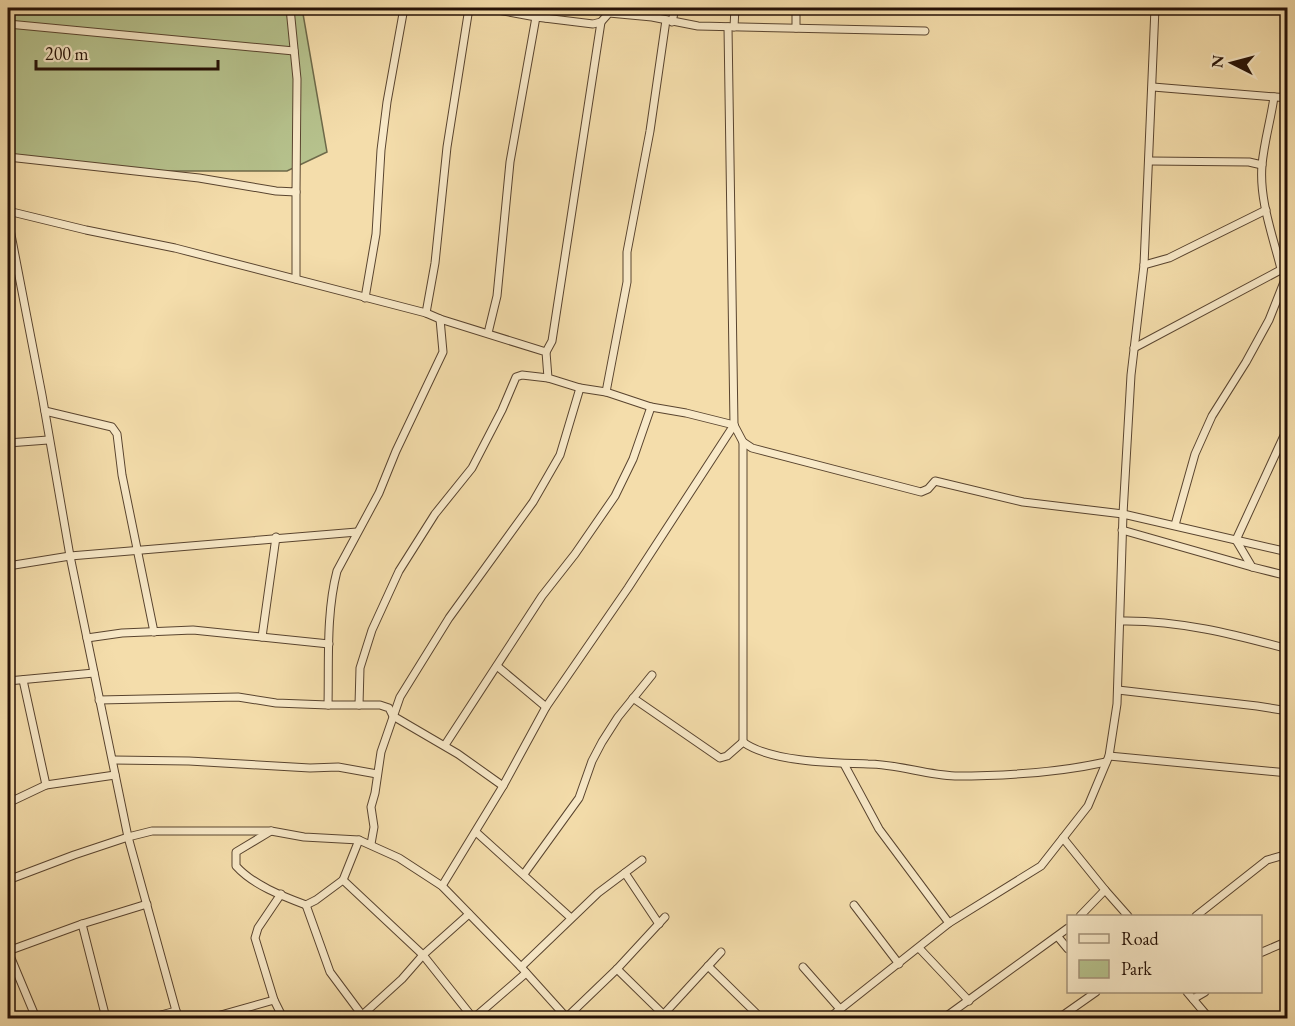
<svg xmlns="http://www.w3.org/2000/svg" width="1295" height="1026" font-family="'EB Garamond',serif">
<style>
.green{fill:#b6c28d;stroke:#6e6a4a;stroke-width:1.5}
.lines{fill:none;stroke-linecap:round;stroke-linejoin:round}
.street-casing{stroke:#59442f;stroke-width:9}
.street{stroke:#f8e9c8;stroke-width:7}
</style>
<rect width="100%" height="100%" fill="#f4ddab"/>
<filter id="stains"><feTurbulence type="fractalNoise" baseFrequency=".00333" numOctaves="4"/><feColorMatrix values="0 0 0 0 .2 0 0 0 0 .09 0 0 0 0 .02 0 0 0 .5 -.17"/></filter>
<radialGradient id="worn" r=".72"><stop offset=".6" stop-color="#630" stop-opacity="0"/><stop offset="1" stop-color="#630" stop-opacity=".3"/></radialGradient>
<path class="green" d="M8,8H302L327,152L287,171H123L8,160Z"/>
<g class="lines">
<defs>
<g id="street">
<path d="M487,8L536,17L593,24L601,22L609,13L652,17L698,26L925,31"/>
<path d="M546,18L548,8"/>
<path d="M672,22L675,8"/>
<path d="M8,24L294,51"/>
<path d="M728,27L734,425L743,442L752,448L921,492L928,489L935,481L1023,502L1123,514L1288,552"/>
<path d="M734,27L735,8"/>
<path d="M796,28V8"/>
<path d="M1153,87L1288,98"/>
<path d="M1274,97C1271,119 1264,142 1262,165C1259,200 1273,236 1281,269"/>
<path d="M8,157L199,178L276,191L296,192L297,79L290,8"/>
<path d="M1150,161L1249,162L1262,165"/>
<path d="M8,211L86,230L175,248L426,313L440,319L546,352L548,378L580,388L606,392L651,407L686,413L734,425"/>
<path d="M8,219L42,395L70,556L128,837L178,1018"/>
<path d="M1144,265L1169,258L1266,210"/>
<path d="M296,279V192"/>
<path d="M365,298L376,234L381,150L387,102L404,8"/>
<path d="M426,313L435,263L447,147L469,8"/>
<path d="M440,319L443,352L396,451L379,493L337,571C326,613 329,661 328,705H380L389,708L393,716L458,754L503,786"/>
<path d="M488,333L497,296L510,162L536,17"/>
<path d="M1134,348L1288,266"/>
<path d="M546,352L552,341L601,22"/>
<path d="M606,392L627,282V252L650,131L666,20"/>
<path d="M45,411L112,427L117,434L122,475L154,632"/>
<path d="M1288,427L1236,540L1252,567L1288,576"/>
<path d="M8,443L48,440"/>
<path d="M1175,525L1195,454L1212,416L1246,362L1269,320L1288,272"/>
<path d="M1122,530L1252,567"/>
<path d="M8,566L70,556L357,532"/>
<path d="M1121,621C1178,620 1233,634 1288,649"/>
<path d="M262,637L276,537"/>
<path d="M87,638L122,633L193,630L329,644"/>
<path d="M497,666L546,707"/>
<path d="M23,680L46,785"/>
<path d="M8,681L94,673"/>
<path d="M1118,690L1257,706L1288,711"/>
<path d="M633,698L720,758L727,756L743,742C770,762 835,763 868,764C897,764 926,775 955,776C1006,776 1056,773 1106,762"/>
<path d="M99,700L238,697L276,703L328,705"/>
<path d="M359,705L360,668L372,630L399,571L435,514L472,468L502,410L516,377L522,375L548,378"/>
<path d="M743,742V442"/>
<path d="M445,745L542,596L575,554L615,496L633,459L651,407"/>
<path d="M1109,756L1288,773"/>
<path d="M113,760L189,761L310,768L338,767L377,774"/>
<path d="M844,764L879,829L949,923"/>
<path d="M8,803L46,785L115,775"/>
<path d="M271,831L236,852V866C253,885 282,896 306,905L316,900L343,880L359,840"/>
<path d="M476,832L571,918"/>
<path d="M1063,838L1105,890L1080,916"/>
<path d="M371,844L374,827L371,807L375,793L381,752L400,697L449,618L533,502L560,455L580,388"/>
<path d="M625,873L659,924"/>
<path d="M524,874L579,798L592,761L602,742L618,717L652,675"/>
<path d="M8,880L74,855L128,837L152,831H271L304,837L359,840L399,858L442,886L521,967L567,1018"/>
<path d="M343,880L423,955L473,1018"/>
<path d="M442,886L503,786L546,707L628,588L734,425"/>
<path d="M1105,890L1128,916"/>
<path d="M281,894L258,928L255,938L274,1000L283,1018"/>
<path d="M306,905L330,972L362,1015"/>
<path d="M854,905L899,964"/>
<path d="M1196,916L1267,860L1288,854"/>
<path d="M82,924L106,1018"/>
<path d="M1058,937L1068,949"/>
<path d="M919,948L969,1001"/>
<path d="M8,951L82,924L147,904"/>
<path d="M8,951L36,1018"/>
<path d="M1260,953L1288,941"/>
<path d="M708,966L761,1018"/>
<path d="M521,967L598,893L642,860"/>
<path d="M803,967L840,1009"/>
<path d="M617,969L667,1018"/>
<path d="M1187,992L1209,1018"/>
<path d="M1193,999L1205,992"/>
<path d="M663,1015L721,952"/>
<path d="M150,1018L176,1011"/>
<path d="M210,1018L274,1000"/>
<path d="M359,1018L402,979L423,955L469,914"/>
<path d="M474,1018L526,973"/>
<path d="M566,1018L617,969L665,917"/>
<path d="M829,1018L949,923L1041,866L1088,806L1109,756L1117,704L1123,514L1131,375L1144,265L1155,8"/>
<path d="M944,1018L1068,928"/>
<path d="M1059,1018L1096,992"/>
</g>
</defs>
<use href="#street" class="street-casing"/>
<use href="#street" class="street"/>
</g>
<rect width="1295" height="1026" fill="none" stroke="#f4ddab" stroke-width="30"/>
<rect x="9" y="9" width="1277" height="1008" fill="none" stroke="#251106" stroke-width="3"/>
<rect x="15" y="15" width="1265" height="996" fill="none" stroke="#251106" stroke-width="1.5"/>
<rect x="1067" y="915" width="195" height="78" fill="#f8e9c8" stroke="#a4937a" stroke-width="1.5"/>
<rect x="1079" y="934" width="30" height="9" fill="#f8e9c8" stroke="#a4937a" stroke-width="1.5"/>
<text x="1121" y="945" font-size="18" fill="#251106">Road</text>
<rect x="1079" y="960" width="30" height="18" fill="#b6c28d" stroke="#a4937a" stroke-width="1.5"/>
<text x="1121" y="975" font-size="18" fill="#251106">Park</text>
<g transform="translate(1232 63) rotate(276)" stroke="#f8e9c8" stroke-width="4.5" paint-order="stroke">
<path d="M0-4.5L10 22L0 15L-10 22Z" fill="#251106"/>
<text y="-9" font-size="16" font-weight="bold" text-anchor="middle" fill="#251106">N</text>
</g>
<path d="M36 60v9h182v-9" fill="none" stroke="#251106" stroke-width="3"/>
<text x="45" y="60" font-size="18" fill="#251106" stroke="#f8e9c8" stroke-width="4.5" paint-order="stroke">200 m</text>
<rect width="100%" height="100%" filter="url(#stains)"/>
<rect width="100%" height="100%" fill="url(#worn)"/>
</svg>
